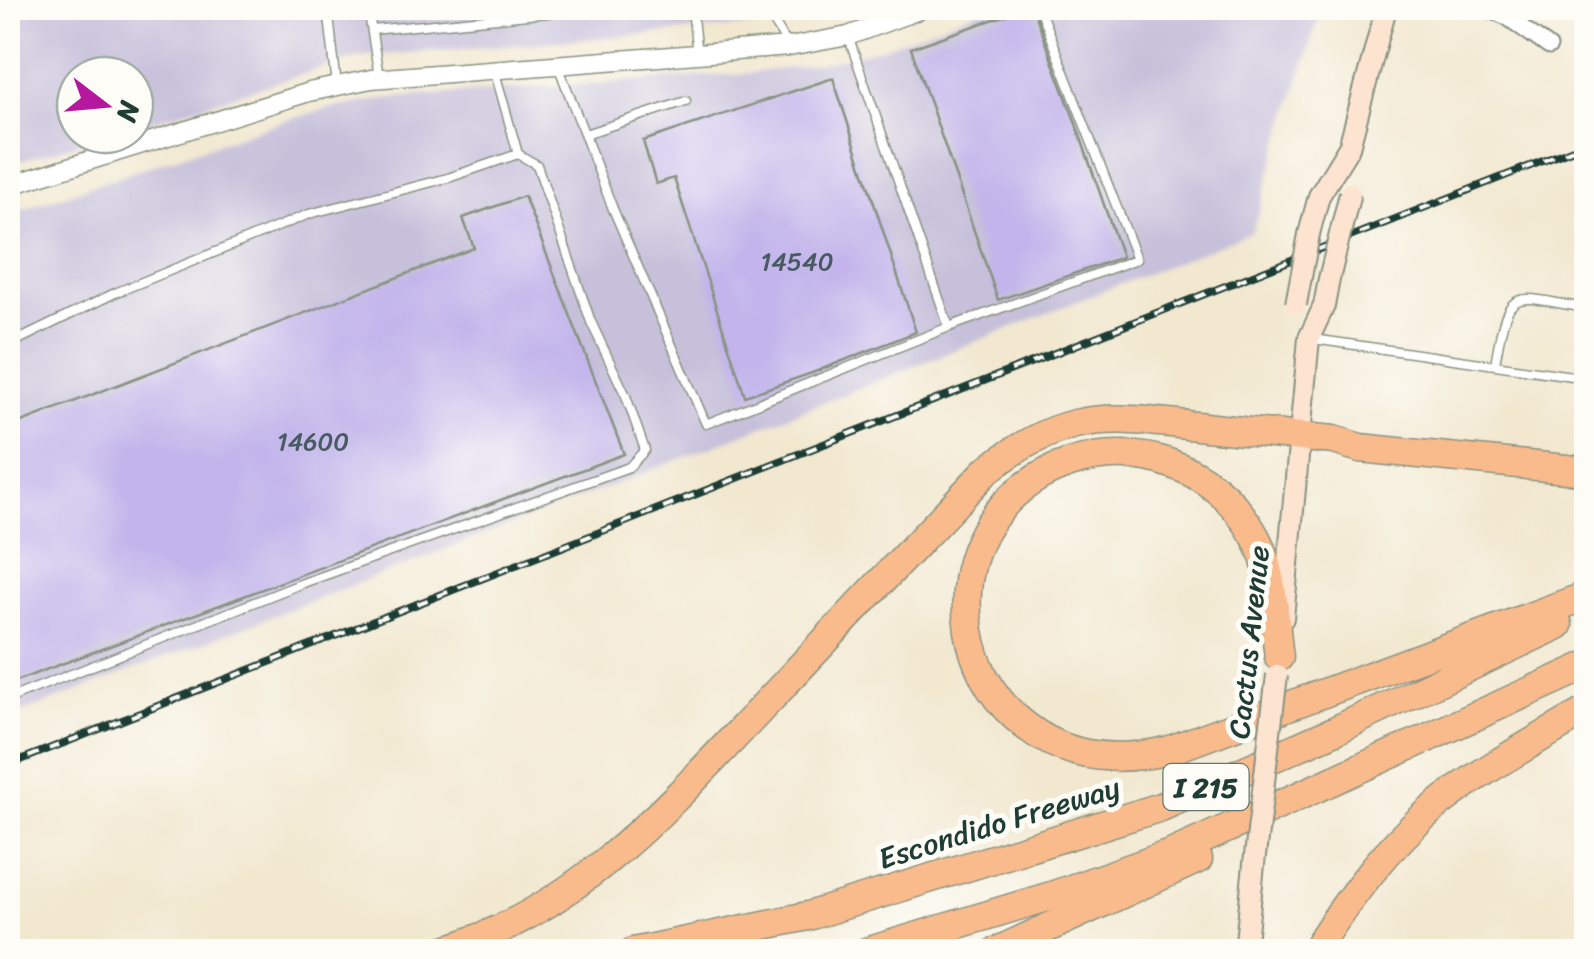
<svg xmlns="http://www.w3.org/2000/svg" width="1594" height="959" font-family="Sriracha,sans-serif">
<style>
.industrial{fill:#c6c0da}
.building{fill:#c3b5eb}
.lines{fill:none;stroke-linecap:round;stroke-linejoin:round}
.service-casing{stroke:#889282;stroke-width:11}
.minor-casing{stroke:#889282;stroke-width:19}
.tertiary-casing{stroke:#889282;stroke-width:21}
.secondary-casing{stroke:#889282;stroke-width:24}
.motorway-casing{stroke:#889282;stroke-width:31}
.service{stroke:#fff;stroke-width:8}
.minor{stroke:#fff;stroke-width:15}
.tertiary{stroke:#fff;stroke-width:18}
.secondary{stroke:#fde4d1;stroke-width:20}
.motorway{stroke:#fabb8c;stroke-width:28}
.rail-casing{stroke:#1f3d34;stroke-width:8}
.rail{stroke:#fdfcf7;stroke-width:4;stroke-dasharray:11;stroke-linecap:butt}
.secondary-bridge-casing{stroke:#889282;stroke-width:24;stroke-linecap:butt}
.secondary-bridge{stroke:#fde4d1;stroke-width:20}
.labels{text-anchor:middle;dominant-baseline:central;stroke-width:10;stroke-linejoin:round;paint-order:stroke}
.number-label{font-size:25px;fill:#485b62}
.shield{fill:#fdfcf7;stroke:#62766e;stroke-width:2.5}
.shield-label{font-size:28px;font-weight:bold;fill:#1f3d34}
.street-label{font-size:30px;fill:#1f3d34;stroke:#fdfcf7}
</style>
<rect width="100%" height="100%" fill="#fdfcf7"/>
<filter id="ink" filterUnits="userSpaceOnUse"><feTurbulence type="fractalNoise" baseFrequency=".01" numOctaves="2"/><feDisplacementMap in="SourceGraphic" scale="20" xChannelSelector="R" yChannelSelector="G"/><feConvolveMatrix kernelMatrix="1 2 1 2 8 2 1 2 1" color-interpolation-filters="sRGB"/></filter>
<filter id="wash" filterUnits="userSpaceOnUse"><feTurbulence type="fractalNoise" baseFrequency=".0048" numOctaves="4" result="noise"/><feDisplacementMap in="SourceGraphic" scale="40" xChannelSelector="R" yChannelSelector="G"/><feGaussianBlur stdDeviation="2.25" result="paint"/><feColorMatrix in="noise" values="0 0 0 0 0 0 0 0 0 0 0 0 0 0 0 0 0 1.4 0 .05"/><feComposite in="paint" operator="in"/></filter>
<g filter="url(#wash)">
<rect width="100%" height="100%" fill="#f2e8d0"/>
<g class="industrial">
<path d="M8,8H856L817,19L740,27L358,57L135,126V75H75V135H105L8,165Z"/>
<path d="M985,8H1321L1252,232L685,457L8,718V214L287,120L337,107L388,98L750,73L820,64L883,48Z"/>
</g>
<g id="blocks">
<g class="building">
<path d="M1026,8H1032L1074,118L1122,257L998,300L911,48Z"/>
<path d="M833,78L916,332L812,373L745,396L674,178L656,184L643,141Z"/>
<path d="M524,196L624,454L8,684V427L474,248L463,218Z"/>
</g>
</g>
</g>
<g filter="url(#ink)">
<use href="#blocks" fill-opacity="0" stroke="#889282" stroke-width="2.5"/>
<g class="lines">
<defs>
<g id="service">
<path d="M328,8L337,86"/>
<path d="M368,8L379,77"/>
<path d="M692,8L697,55"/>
<path d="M768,8L769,14L789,47"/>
<path d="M1519,25L1537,8"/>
<path d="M372,30L600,8"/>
<path d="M559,68L613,209L706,424L949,327L848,36"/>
<path d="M585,134L686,101"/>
<path d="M949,327L1137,259L1039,8"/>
<path d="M1313,339L1586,378"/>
<path d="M8,345L115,293L309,214L448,178L518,154"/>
<path d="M1495,364C1509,283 1510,296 1586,308"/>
<path d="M8,699L303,583L629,467L645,450L626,396L591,322L537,165L518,154L494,69"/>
</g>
<path id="minor" d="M1486,8L1507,17L1549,47"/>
<path id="tertiary" d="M8,186L309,92L371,79L789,47L848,36L924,8"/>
<g id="secondary">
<path d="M1309,234L1319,196L1349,147L1386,8"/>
<path d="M1283,618L1309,338L1324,306L1329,279"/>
<path d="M1245,952L1254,864"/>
</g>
<g id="motorway">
<path d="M1279,657C1274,620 1274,572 1256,538C1173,386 941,458 969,631C974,663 990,694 1014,716C1059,758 1112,764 1170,750L1586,596"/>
<path d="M439,952C582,912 679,794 778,691C847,617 917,544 987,470C1014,450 1041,432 1075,424C1115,415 1157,422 1197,426C1243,431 1288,436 1334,440L1360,448L1586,471"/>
<path d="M633,952L808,916L1161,807L1336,730L1558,625"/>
<path d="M866,952L1051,896L1173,853L1586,666"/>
<path d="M995,952L1198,859"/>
<path d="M1314,952C1347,900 1384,850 1431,810C1477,772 1534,742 1586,711"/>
</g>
</defs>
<use href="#service" class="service-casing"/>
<use href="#minor" class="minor-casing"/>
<use href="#tertiary" class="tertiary-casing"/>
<use href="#secondary" class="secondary-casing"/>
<use href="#motorway" class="motorway-casing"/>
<use href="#service" class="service"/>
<use href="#minor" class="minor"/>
<use href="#tertiary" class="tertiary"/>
<use href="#secondary" class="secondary"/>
<use href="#motorway" class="motorway"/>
<defs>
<path id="rail" d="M8,765L1586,144"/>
</defs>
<use href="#rail" class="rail-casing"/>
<use href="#rail" class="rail"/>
<defs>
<g id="secondary-bridge">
<path d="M1329,279L1350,193"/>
<path d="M1296,304L1309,234"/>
<path d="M1254,864L1277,675"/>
</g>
</defs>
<use href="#secondary-bridge" class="secondary-bridge-casing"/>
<use href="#secondary-bridge" class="secondary-bridge"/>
</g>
</g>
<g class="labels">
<g class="number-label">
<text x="797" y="261">14540</text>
<text x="313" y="441">14600</text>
</g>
<rect class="shield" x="1163.5" y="764" width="85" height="46" rx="8"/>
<g class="shield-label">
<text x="1206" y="787">I 215</text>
</g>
<g class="street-label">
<text transform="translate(1249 642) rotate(-84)">Cactus Avenue</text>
<text transform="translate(999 823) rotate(-17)">Escondido Freeway</text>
</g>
</g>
<rect width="1594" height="959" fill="none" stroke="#fdfcf7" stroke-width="40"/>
<g transform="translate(105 105) rotate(106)"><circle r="48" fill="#fdfcf7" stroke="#a4b0a9" stroke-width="2.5"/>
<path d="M0-8L18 38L0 25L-18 38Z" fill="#b5179e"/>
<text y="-15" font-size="28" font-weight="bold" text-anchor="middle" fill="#1f3d34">N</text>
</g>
</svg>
